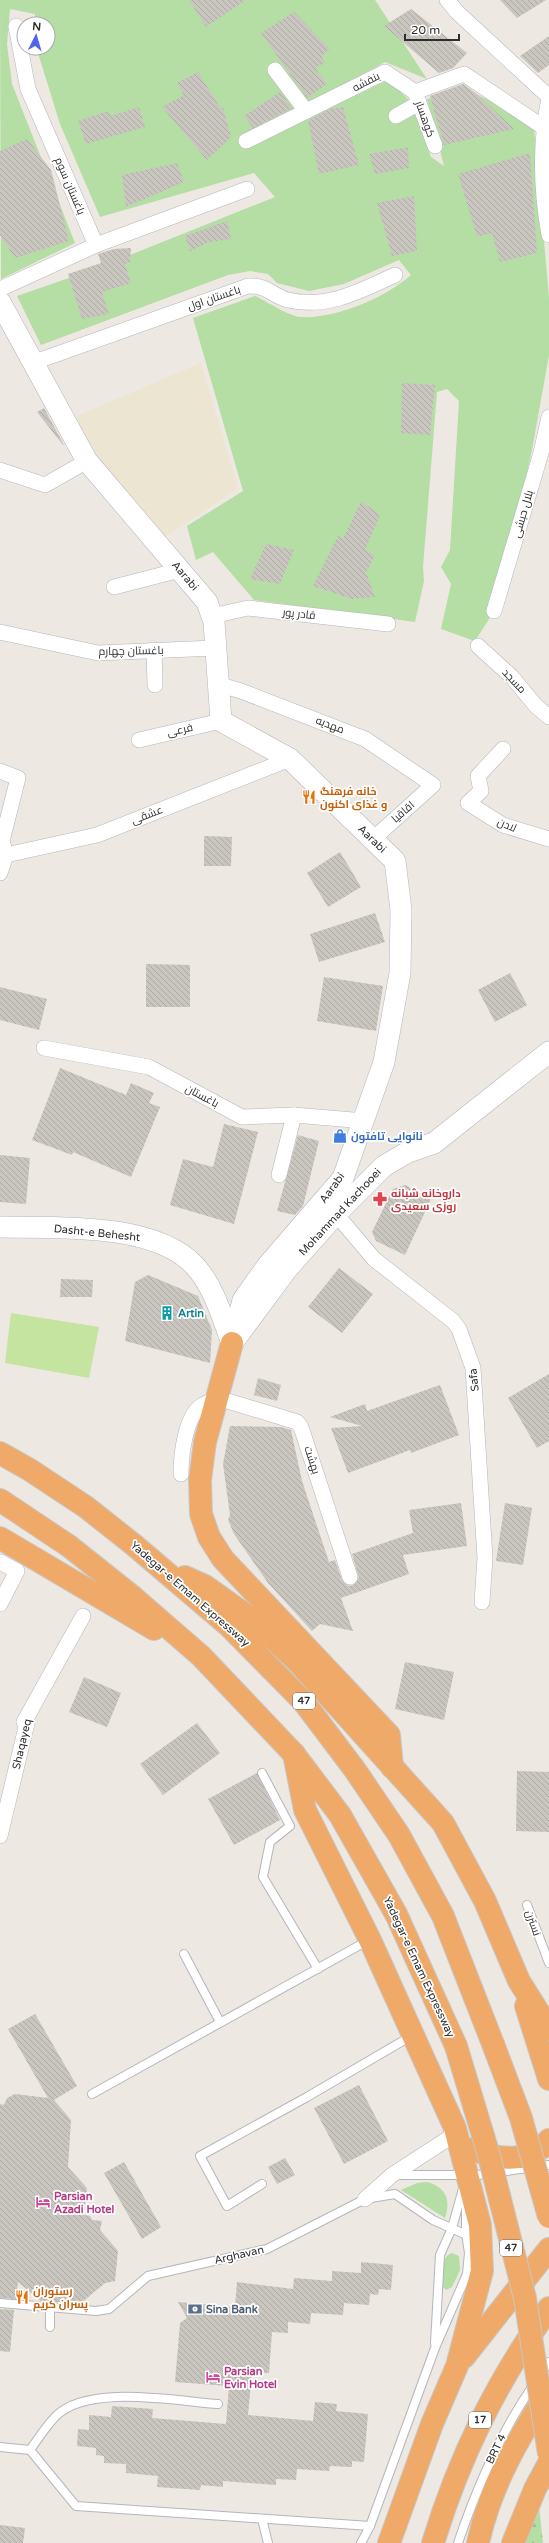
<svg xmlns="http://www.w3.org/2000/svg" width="549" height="2543" font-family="'Varela Round',Cairo,sans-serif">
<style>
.education{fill:#ece5d2}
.forest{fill:url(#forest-firs)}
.garden{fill:#b4dea3}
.pitch{fill:#c4e4a0}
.building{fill:url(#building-back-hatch)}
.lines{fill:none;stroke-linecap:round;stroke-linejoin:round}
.lane-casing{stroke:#b4b6bf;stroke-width:10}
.street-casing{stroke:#b4b6bf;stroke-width:16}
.secondary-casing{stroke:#b4b6bf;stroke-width:22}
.highway-casing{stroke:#c8c8c8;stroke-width:24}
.lane{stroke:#fff;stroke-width:8}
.street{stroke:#fff;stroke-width:15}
.secondary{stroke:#fff;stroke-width:21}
.highway{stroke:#efaa6a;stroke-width:22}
.highway-bridge-casing{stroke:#c8c8c8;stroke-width:24;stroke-linecap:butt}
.highway-bridge{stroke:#efaa6a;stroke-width:22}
.labels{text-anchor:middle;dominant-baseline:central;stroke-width:3.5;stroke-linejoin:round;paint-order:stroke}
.shield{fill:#fff;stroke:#6c6c6c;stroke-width:1}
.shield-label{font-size:10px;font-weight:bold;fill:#2d2d2d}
.street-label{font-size:11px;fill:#2d2d2d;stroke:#fff}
.food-label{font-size:11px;font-weight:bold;fill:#c56008;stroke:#fff;text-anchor:start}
.shop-label{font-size:11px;font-weight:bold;fill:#366cbe;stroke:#fff;text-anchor:start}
.health-label{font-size:11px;font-weight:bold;fill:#be3a42;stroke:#fff;text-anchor:start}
.culture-label{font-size:11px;font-weight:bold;fill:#0d838f;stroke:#fff;text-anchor:start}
.hotel-label{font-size:11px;font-weight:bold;fill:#b23c85;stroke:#fff;text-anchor:start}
.service-label{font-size:11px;font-weight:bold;fill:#4e5e75;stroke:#fff;text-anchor:start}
</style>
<defs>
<pattern id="forest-firs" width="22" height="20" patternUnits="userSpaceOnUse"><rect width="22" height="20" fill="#b4dea3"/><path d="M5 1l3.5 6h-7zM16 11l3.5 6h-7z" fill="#9bbf8d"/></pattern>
<pattern id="building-back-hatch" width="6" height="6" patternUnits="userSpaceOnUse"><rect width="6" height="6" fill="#c9c6bf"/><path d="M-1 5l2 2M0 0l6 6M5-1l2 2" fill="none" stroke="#adaaa4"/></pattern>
</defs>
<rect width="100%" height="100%" fill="#ede8e1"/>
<path class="education" d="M201,363L238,488L165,537L92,453L75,417Z"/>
<path class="forest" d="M538,2497L543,2543H521Z"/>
<g class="garden">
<path d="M0,0H375L427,79L385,62L307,105L275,62L267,67L295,108L239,136L243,149L388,80L409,100L390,113L393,124L416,111L431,157L444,166L427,99L467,90L491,101L534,127L549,298V355L532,450L498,605L475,641L441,629L451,584L441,567L450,550L459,401L447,389L437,392L423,567L424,581L415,622L254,600L213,552L196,560L187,526L243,491L193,318L255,296C266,301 289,316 300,317C336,319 385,298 411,275L399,260L344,284L309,291L277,283L268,274L250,271L228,275L41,345L17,296L95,269L275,197L254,173L100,217L60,124L38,53V48H48V24H36L35,14L10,9L7,44L12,84L75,243L1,279Z"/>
<path d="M427,2182C446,2187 451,2200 445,2218L401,2190L417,2183Z"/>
<path d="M452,2253L459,2256L460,2270L452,2287L446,2290L441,2285C442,2274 440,2257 452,2253Z"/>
</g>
<path class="pitch" d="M11,1313L99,1327L89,1378L5,1363Z"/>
<g class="building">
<path d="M189,0H246L206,27Z"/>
<path d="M500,0H546L517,18Z"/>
<path d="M411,9L467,53L453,68L439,73L384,26Z"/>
<path d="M294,12L330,49L321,56L325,63L315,68L327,84L307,98L261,33Z"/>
<path d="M549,36V65L538,73L520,56Z"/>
<path d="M198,72L221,109L223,108L231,137L207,160L162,107L184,95L177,83Z"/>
<path d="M463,84L477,94L514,129L444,145L430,96Z"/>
<path d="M280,92L292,108L253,128L244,116Z"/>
<path d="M139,107L145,127L86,144L78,121L108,111L111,116Z"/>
<path d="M343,107L359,165L319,174L308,121L330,109Z"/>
<path d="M27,139L51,170L69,241L15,258L0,235V151Z"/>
<path d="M408,147L409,168L375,174L369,154Z"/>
<path d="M530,153L537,253L500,262L492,233L477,237L458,174Z"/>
<path d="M177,163L184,182L126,207L122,175Z"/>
<path d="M414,196L417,251L392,256L377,203Z"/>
<path d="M227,221L231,239L209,242L190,251L185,236Z"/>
<path d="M131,248L130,262L125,264L131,283L102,292L109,314L82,319L68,274L101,263L98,254L114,249Z"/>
<path d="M402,383L435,385L430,435L401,433Z"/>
<path d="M44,408L64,445H63L37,412Z"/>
<path d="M361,501L380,515L365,550L375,555L366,573L375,597L352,599L313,586L338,536L343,539Z"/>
<path d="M266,544L294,550L280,584L250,579Z"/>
<path d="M204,836L232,837L231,866H204Z"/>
<path d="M340,852L361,887L328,907L307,873Z"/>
<path d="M375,913L385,942L319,962L310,934Z"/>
<path d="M146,964L190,965V1007H146Z"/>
<path d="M510,973L527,1005L495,1022L478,990Z"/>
<path d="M324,977L383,986L376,1031L317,1021Z"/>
<path d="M0,987L47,999L39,1030L0,1020Z"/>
<path d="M60,1068L126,1095L131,1083L154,1093L149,1103L160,1107L131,1177L73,1152L72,1155L32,1140Z"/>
<path d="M224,1124L258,1132L234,1224L170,1205L183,1159L213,1167Z"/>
<path d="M298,1135L319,1141L303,1206L295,1215L277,1211Z"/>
<path d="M0,1155L30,1158L26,1204L0,1202Z"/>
<path d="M405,1185L431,1199L405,1255L376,1241L372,1232L393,1189Z"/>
<path d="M339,1268L373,1294L342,1333L308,1307Z"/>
<path d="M148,1275L198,1296L212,1330L210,1363L125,1341L135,1282Z"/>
<path d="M61,1279L93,1280L92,1297H60Z"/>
<path d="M549,1374V1441L537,1448L508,1398Z"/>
<path d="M258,1378L281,1385L277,1401L254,1395Z"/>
<path d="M440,1385L459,1435L411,1453L410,1450L348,1473L331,1428L362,1426L330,1417L365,1404L367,1411Z"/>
<path d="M230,1426L281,1427L291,1430L302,1481L329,1562L335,1560L342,1580L348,1586L353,1585L359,1578L352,1554L413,1533L409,1510L461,1503L467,1546L403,1555L409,1574L341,1598L353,1631L320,1624L312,1631L268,1583L234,1534L228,1520L230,1515L223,1464Z"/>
<path d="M505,1503L532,1508L523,1565L496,1561Z"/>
<path d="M405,1662L454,1672L444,1720L395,1709Z"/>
<path d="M84,1677L121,1693L107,1727L69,1712Z"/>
<path d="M197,1723L220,1753L163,1795L140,1764Z"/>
<path d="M517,1771L549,1772V1832L516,1831Z"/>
<path d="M257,1773L280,1820L234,1845L208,1799Z"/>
<path d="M35,2014L77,2086L54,2100L71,2120L68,2167L87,2188L84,2215L90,2216L92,2220L102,2221L100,2230L118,2251L115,2281L105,2283L80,2304L41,2301L18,2282L16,2299L0,2298V2104L4,2105L7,2098L15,2094L48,2098L8,2029Z"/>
<path d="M359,2085L388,2141L344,2164L314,2108Z"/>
<path d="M285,2158L295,2175L277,2184L268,2167Z"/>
<path d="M124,2162L161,2227L142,2239L104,2173Z"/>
<path d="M361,2262L393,2265L391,2290L379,2289L378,2295L370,2294L369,2305L344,2303L343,2315L311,2313L310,2324L288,2322V2333L272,2332L269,2373L252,2372L248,2415L313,2421L315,2402L337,2404L336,2411L368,2414L364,2462L352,2461V2467L330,2466L329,2471L297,2469L296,2480L276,2479V2485L223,2481V2487L201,2485L200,2490L157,2487L158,2476L126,2473V2464L104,2463V2456L96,2455V2448L77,2446L78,2429L89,2430V2415L111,2417L112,2406L153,2409L152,2418L226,2424L229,2386L175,2382L180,2323L187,2318L178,2302L235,2307L237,2282L293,2289L294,2278L332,2281V2271L361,2273Z"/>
<path d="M0,2309L14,2310L10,2352L0,2351Z"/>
<path d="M0,2525L25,2528L23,2543H0Z"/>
</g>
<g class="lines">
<defs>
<g id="lane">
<path d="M262,1773L290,1826L270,1842L263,1877L318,1969"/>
<path d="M527,1905L549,1963"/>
<path d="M184,1954L220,2022"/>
<path d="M92,2094L369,1940"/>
<path d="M397,2175H478L549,2165"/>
<path d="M262,2184L227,2206L200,2156L307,2097L413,2035"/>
<path d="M0,2303L96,2311L109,2309L148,2276L267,2249L365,2199L395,2194L433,2220L478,2240"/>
<path d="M50,2327V2307"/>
<path d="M435,2343L440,2255L452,2228L464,2185"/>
<path d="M541,2374L549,2362"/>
<path d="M0,2447L30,2450L76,2506L370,2526"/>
<path d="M30,2450C38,2439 46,2426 56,2416C88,2384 175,2401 218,2404"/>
<path d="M262,2519L268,2543"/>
<path d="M361,2543L370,2526L435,2348L467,2274L469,2253L466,2233V2205"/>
<path d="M458,2543C477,2487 500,2433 534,2384"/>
</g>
<g id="street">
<path d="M447,0L457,12L549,97"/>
<path d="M275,70L306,111"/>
<path d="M415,92L464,74L543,127"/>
<path d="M415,92L435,146"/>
<path d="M549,98C540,142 541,190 549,235"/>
<path d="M396,116L419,103"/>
<path d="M246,141L385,72L415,92"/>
<path d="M96,245L247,189"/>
<path d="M0,289L96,245L28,89L16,26"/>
<path d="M32,363L248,286C268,285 272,296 288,300C328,309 360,291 395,275"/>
<path d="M0,470L45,485L87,461"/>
<path d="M114,587L180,570"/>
<path d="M494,611L541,453L549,417"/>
<path d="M212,616L248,608L388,624"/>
<path d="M0,632L98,653L215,648"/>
<path d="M478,646L512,677L536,706L549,717"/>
<path d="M154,650L155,685"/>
<path d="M217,684L241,691L365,739L433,785L373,839"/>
<path d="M139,740L221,721"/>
<path d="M503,749L478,776L481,791L468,803L503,825L549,839"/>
<path d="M0,771L18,778L2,841L6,855L0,873"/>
<path d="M0,854L6,855L97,835L290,759"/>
<path d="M44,1048L149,1067L242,1117L294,1115L365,1121"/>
<path d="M279,1175L294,1115"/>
<path d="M336,1214L374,1259L453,1321L459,1329L473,1368L485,1558L482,1602"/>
<path d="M181,1474C181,1456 185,1417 201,1406C206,1403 213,1401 218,1398L297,1422L301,1427L350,1577"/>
<path d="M0,1562L17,1571L0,1604"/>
<path d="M0,1836L27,1723L24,1722L83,1616"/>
<path d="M365,2199L392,2175L449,2138L455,2128"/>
</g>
<g id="secondary">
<path d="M0,302L87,461L207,602L214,622L221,721L290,759L395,861L401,910L400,973L384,1062L343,1178L268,1265L243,1300L232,1343"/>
<path d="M0,1227C56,1228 155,1222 195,1266C214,1287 222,1317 232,1343"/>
<path d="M236,1338L287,1269L336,1214L384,1166L408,1152L434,1143L549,1052"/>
</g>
<g id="highway">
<path d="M232,1343L205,1442L200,1480L201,1514L209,1537L223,1559L389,1735L392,1767"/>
<path d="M0,1453L30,1470L86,1507L134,1545L229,1626L303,1701L355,1770L399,1835L443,1916L493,2044"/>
<path d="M0,1500L69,1546L133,1597L201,1656L294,1754L340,1815L396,1914L456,2046"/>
<path d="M0,1538L154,1629"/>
<path d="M185,1577L205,1586L250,1618L297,1661L443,1823L485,1901L519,1981L549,2029"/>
<path d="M294,1754L305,1810L370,1940L455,2128L480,2225L482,2271L457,2366L432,2424L389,2543"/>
<path d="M526,2006L549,2079"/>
<path d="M473,2149C496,2160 531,2164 549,2140"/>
<path d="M464,2357L549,2249"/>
<path d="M433,2543C460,2455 496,2383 549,2308"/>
<path d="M478,2543C490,2487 518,2438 549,2391"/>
<path d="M513,2543L535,2489L549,2463"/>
</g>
</defs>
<use href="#lane" class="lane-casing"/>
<use href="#street" class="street-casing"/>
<use href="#secondary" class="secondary-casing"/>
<use href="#highway" class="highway-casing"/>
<use href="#lane" class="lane"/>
<use href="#street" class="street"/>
<use href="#secondary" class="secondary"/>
<use href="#highway" class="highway"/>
<defs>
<g id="highway-bridge">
<path d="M493,2044L521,2118L549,2217"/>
<path d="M456,2046L488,2152L525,2298L549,2454"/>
</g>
</defs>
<use href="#highway-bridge" class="highway-bridge-casing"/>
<use href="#highway-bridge" class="highway-bridge"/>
</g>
<defs>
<symbol id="restaurant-bare" viewBox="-9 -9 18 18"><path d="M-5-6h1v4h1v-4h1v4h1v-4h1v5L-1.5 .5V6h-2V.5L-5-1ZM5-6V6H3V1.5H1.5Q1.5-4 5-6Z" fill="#e8710a" stroke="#fff" stroke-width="2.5" paint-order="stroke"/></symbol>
<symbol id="shop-bare" viewBox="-9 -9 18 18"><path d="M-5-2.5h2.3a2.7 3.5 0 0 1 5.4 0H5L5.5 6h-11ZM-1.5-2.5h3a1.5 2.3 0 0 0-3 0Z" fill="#3f7fe0" stroke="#fff" stroke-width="2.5" paint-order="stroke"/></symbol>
<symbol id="pharmacy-bare" viewBox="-9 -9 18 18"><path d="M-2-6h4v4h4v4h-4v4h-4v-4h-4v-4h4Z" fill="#e0444e" stroke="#fff" stroke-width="2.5" paint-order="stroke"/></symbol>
<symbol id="building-bare" viewBox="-9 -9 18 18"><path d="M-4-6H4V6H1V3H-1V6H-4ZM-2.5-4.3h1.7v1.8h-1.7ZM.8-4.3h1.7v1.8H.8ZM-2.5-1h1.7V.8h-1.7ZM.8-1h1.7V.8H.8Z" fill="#0f9aa8" stroke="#fff" stroke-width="2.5" paint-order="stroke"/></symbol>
<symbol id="hotel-bare" viewBox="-9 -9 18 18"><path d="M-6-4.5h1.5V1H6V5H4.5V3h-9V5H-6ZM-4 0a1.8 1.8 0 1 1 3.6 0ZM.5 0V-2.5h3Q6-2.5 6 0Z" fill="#d1479c" stroke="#fff" stroke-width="2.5" paint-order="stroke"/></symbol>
<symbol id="bank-bare" viewBox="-9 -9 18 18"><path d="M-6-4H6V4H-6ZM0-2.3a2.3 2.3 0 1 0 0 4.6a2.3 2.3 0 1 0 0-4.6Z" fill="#5c6f8a" stroke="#fff" stroke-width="2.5" paint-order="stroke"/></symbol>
</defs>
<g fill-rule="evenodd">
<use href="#restaurant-bare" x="299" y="787" width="20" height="20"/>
<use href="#shop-bare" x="330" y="1126" width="20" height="20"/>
<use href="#pharmacy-bare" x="370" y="1189" width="20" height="20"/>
<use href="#building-bare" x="157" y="1303" width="20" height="20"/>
<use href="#hotel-bare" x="33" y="2192" width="20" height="20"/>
<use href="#restaurant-bare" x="12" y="2287" width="20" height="20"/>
<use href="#bank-bare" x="185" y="2299" width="20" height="20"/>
<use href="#hotel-bare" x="203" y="2367" width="20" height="20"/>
</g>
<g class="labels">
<g class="shield">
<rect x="293" y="1693" width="22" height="16" rx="3"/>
<rect x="500" y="2240" width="22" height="16" rx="3"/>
<rect x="469" y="2412" width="22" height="16" rx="3"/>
</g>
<g class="shield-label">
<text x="304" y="1701">47</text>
<text x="511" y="2248">47</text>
<text x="480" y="2420">17</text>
</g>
<g class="street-label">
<text transform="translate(366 82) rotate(-27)">بنفشه</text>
<text transform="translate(425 119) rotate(70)">کوهسار</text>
<text transform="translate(70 186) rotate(67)">باغستان سوم</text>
<text transform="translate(214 298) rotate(-19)">باغستان اول</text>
<text transform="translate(523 514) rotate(-74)">بلال حبشی</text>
<text transform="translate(185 576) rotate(50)">Aarabi</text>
<text transform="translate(299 614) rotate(6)">قادر پور</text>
<text transform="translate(131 651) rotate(-1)">باغستان چهارم</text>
<text transform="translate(514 681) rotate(47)">مسجد</text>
<text transform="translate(330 725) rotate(21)">مهدیه</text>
<text transform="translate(180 730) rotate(-13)">فرعی</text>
<text transform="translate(403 812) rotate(-41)">اقاقیا</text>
<text transform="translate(147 815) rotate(-21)">عشقی</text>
<text transform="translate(507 825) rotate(24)">لادن</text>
<text transform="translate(372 839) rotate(44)">Aarabi</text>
<text transform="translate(202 1096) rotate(28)">باغستان</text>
<text transform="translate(332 1188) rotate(-54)">Aarabi</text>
<text transform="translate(340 1212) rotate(-47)">Mohammad Kachooei</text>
<text transform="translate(97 1233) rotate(6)">Dasht-e Behesht</text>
<text transform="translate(474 1380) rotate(-96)">Safa</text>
<text transform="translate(312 1460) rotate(72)">بهشت</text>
<text transform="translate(190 1594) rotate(41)">Yadegar-e Emam Expressway</text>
<text transform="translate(22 1744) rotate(-77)">Shaqayeq</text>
<text transform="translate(533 1923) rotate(71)">نسترن</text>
<text transform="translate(419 1967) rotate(65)">Yadegar-e Emam Expressway</text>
<text transform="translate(239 2255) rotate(-13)">Arghavan</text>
<text transform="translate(496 2449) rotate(-64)">BRT 4</text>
</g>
<g class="food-label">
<text x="320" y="791">خانه فرهنگ<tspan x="320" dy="13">و غذای اکنون</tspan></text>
<text x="33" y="2291">رستوران<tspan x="33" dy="13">پسران کریم</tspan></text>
</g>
<g class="shop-label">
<text x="351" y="1136">نانوایی تافتون</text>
</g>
<g class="health-label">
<text x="391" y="1193">داروخانه شبانه<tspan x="391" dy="13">روزی سعیدی</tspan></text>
</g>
<g class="culture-label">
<text x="178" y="1313">Artin</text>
</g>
<g class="hotel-label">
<text x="54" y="2196">Parsian<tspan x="54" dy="13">Azadi Hotel</tspan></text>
<text x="224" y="2371">Parsian<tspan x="224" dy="13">Evin Hotel</tspan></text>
</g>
<g class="service-label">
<text x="206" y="2309">Sina Bank</text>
</g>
</g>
<g transform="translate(36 36) rotate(5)"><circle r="19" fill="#ffffff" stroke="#ababab"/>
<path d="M0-3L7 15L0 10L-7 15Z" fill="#5266e9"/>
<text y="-6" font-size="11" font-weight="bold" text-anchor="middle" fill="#2d2d2d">N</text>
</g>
<path d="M405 34v6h54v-6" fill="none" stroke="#2d2d2d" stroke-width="2"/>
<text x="411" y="34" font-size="12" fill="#2d2d2d" stroke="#ffffff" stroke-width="3" paint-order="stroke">20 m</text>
</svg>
